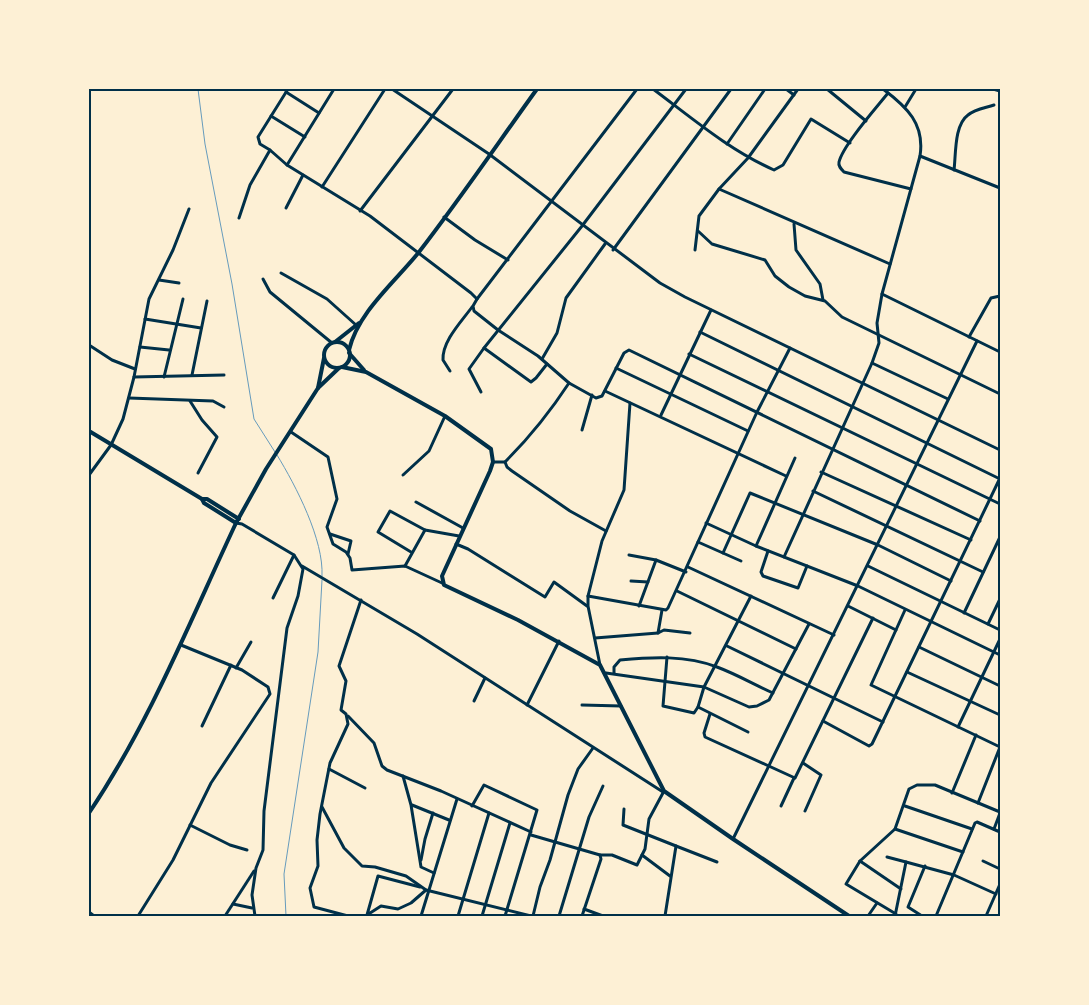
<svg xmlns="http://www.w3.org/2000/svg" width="1089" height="1005" font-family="Manrope,sans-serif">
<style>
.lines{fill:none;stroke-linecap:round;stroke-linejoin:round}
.stream{stroke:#669bbc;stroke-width:1}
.minor{stroke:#003049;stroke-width:3}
.tertiary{stroke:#003049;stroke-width:4}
.secondary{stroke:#003049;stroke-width:4}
.neatline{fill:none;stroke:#003049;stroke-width:2}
</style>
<rect width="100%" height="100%" fill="#fdf0d5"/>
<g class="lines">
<g class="stream">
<path d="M198,89L205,144L232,284L254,419L275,452"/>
<path d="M277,455C296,486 324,540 322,576"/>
<path d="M286,916L284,874L318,652L322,580"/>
</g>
<g class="minor">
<path d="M392,89L489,154L660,283L685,297L1000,450"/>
<path d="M653,89C692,118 729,150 774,170L783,165L811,119L850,143"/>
<path d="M786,89L794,95"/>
<path d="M827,89L866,121"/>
<path d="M993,89L1000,91"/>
<path d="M286,92L319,113"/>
<path d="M888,93C877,107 843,145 839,162C838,166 841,169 844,172L911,189"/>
<path d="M905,107L916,89"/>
<path d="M271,116L305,137"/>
<path d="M727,144L765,89"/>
<path d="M270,150L260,144L258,137L288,89"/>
<path d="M920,156L1000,188"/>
<path d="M287,165L334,89"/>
<path d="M954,170C956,155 954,125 968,115C975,109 985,108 994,105"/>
<path d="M322,187L385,89"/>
<path d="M719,189L890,264"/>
<path d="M286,208L303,175"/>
<path d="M360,211L453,89"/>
<path d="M444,217L475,240L508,260"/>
<path d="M239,218L250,185L270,150L287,165L370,216L471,293L477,299L473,306L474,311L498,330L538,356L569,383"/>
<path d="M794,224L796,250L820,284L823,300"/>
<path d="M698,231L712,244L765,260L775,276L789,287L805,296L825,301L842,317L1000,394"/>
<path d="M613,250L731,89"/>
<path d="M695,250L699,216L719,189L748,158L798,89"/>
<path d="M281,273L327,299L356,325"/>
<path d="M263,279L270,292L332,343"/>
<path d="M159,280L179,283"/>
<path d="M882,294L1000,352"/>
<path d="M477,299L637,89"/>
<path d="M145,319L201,328"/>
<path d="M700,332L1000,479"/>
<path d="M969,337L991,298L1000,296"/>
<path d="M89,345L112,360L135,369"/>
<path d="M140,347L169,350"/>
<path d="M689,354L1000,504"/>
<path d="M542,359L557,333L566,298L605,244"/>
<path d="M872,363L948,399"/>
<path d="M547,364L536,378L531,382L484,348L582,226L686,89"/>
<path d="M616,368L748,431"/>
<path d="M450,371L443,360C442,341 462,321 472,307"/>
<path d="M192,375L207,301"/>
<path d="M134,377L224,375"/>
<path d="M164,377L183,299"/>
<path d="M605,391L786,476"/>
<path d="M481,392L469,369L484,348"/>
<path d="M129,398L213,401L224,407"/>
<path d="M190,401L202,420L217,437L198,473"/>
<path d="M661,415L711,310"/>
<path d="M582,430L592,395"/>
<path d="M291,432L328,457L337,499L327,527L333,544L346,552L350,558L352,570L405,566L442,583"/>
<path d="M795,458L756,546L858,586L1000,655"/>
<path d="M493,462H505C530,437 550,412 569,383L596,398L602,396L624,353L629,350L980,521"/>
<path d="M505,462L507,467L512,471L570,511L606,531"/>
<path d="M821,472L971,540"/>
<path d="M89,475L111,445L123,419L134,377L149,299L173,250L189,209"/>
<path d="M403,475L429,451L445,416"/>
<path d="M813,491L983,572"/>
<path d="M416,502L463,528"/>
<path d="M236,523L242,524L294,555L303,569L298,596L287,628L264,811L263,850L256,868L252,895L255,916"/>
<path d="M706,523L756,546"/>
<path d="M425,530L459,536"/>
<path d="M330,534L351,541L348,554"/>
<path d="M698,542L741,561"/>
<path d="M456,544L468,549L545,597L554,582L587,606"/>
<path d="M768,551L761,572L763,576L798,588L807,566"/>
<path d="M723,553L750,493L878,545L951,581"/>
<path d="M629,555L656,560"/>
<path d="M784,557L872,363L879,343L877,323L882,294L920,156C925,124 907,107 883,89"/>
<path d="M302,566L417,634L663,792"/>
<path d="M405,566L425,530L390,511L378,532L411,552"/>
<path d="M868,566L1000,630"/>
<path d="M688,567L834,635"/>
<path d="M631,581L648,582"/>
<path d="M677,591L796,649"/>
<path d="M588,596L666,610L668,608L757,412L790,348"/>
<path d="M273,598L294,555"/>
<path d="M639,606L656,560L686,572"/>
<path d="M848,606L896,630"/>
<path d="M662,610L658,633L664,630L690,633"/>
<path d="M905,610L871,685L1000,747"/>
<path d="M964,613L1000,537"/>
<path d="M988,624L1000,599"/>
<path d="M595,638L658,633"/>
<path d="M727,646L883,722"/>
<path d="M919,647L1000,686"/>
<path d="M667,657L663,706L694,713L698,707"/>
<path d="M600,665L588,606V596L602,541L624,490L630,403"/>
<path d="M236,668L251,642"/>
<path d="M907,672L1000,715"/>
<path d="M606,673L704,687L749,707L757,706L769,700L809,624"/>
<path d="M614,673V667L620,660C652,657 686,655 717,667C736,674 755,685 773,693"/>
<path d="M474,701L485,678"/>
<path d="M527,705L559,641"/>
<path d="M582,705L621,706"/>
<path d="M710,714L704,733L705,737L795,778L873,618"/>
<path d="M348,716L374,743L382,766L387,770L441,791L531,832"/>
<path d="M823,721L869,746L872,744L1000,478"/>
<path d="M202,726L231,665"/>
<path d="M958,727L1000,639"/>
<path d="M748,732L698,707L704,687L751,596"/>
<path d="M803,763L821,775L805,811"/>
<path d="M329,769L365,788"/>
<path d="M403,776L411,805L421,867L434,873"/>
<path d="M952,793L976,735"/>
<path d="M978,803L1000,747"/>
<path d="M412,805L449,820"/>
<path d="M472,806L484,785L537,810L505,916"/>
<path d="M781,806L794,778"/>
<path d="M905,806L972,829"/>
<path d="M322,807L344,848L362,866L375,867L406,876L426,890L531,916"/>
<path d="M624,809L623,825L676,846"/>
<path d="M190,825L230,845L247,850"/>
<path d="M895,829L963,852"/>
<path d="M994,829L1000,813"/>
<path d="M531,835L600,855H612L637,865L645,849L649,819L664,791"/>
<path d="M733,839L977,341"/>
<path d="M642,855L670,876"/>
<path d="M887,857L906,862"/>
<path d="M421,860L425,839L433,813"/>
<path d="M860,861L901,889"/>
<path d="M983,861L1000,869"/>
<path d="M420,887L378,876L367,915L381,906L398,909L411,903L426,890"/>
<path d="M233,904L252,908"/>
<path d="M584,909L603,916"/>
<path d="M89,912L94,916"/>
<path d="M896,914L846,884L860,861L895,829L909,789L917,785H935L1000,812"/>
<path d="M138,916L173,860L211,783L270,694L268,687L242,670L181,645"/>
<path d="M225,916L254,871"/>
<path d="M348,916L314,907L310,888L318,866L317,840L320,814L330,763L348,724L346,714L341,710L346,681L339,666L361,600"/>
<path d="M421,916L457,799"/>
<path d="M458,916L489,813"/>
<path d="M482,916L510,823"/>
<path d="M533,916L540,887L550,860L568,795L578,769L593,748"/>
<path d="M559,916L589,817L603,786"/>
<path d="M582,916L601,859L600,855"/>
<path d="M665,916L676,846L717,862"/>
<path d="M868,916L877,903"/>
<path d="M895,916L906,862L954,875L996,894"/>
<path d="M922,916L908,907L925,866"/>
<path d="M936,916L975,823L977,822L1000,832"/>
<path d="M986,916L1000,884"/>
</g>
<path class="tertiary" d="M89,813C150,722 190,621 236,523"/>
<g class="secondary">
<path d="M335,342L359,323"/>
<circle cx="337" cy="355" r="13"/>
<path d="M349,350C358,312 395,282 419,252C460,199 498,143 537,89"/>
<path d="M349,353L364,370"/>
<path d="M342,367L366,372L445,416L491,449L493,462L490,471L442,576L444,585L518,620L600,665L664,791L733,839L849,916"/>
<path d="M318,388L324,358"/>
<path d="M89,431L202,499L204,503L236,523L266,469L318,388L339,368"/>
<path d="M202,499H207L239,519"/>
</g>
</g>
<rect width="1089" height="1005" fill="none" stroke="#fdf0d5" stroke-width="180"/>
<rect x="90" y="90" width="909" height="825" class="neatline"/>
</svg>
